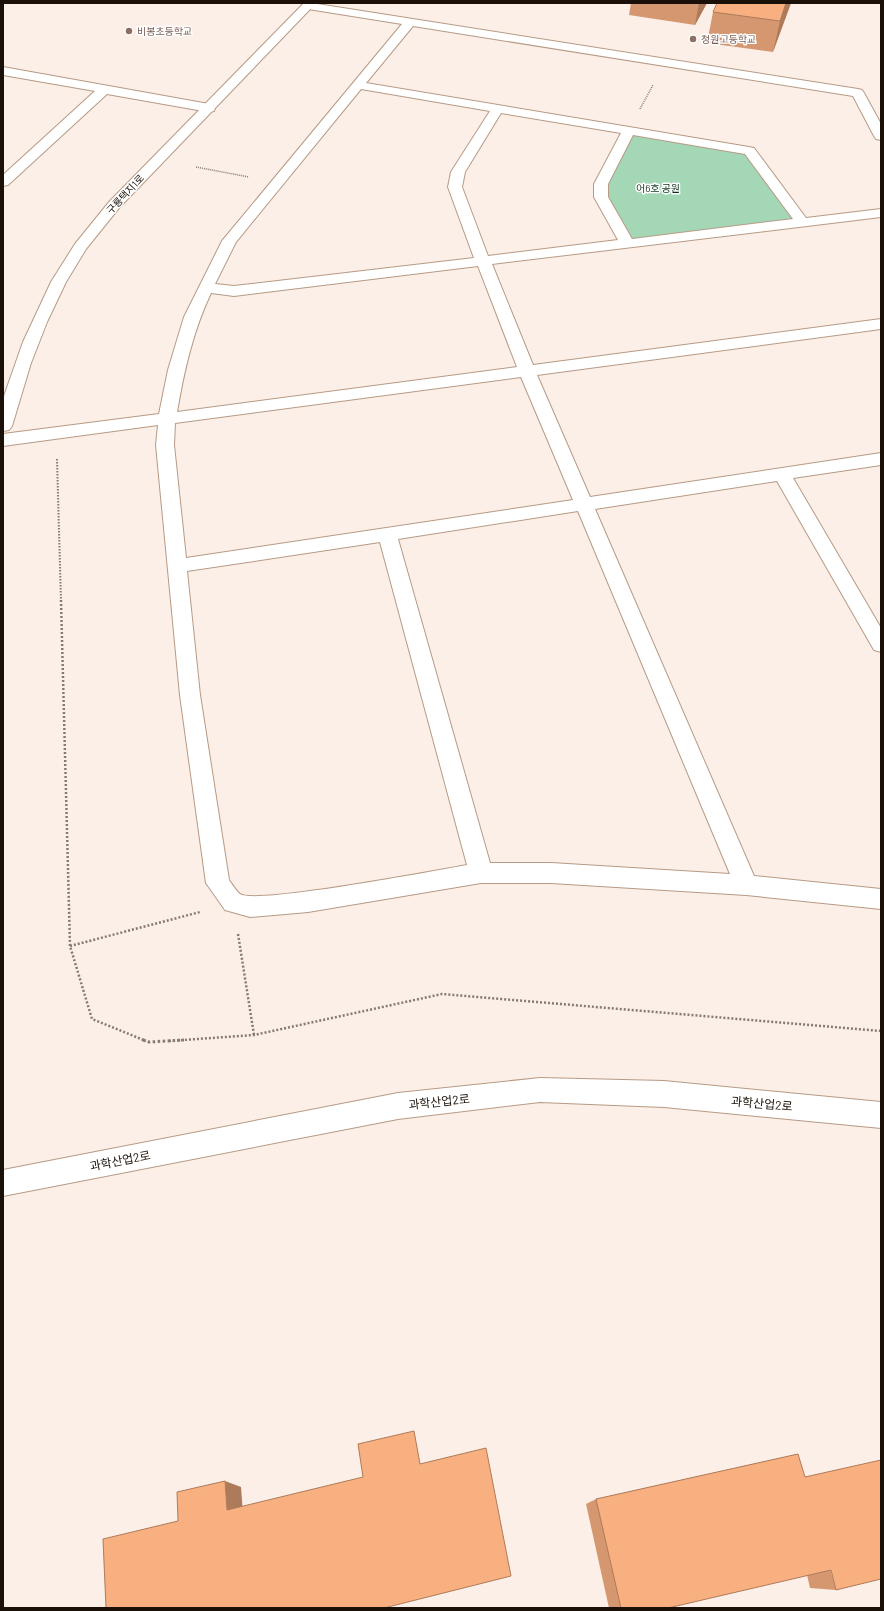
<svg xmlns="http://www.w3.org/2000/svg" width="884" height="1611" font-family="Barlow,'Noto Sans KR',sans-serif">
<style>
.green{fill:#a3d7b6}
.lines{fill:none;stroke-linecap:round;stroke-linejoin:round}
.minor-casing{stroke:#b79a85;stroke-width:2}
.tertiary-casing{stroke:#b79a85;stroke-width:2}
.path-far3{stroke:#857a72;stroke-width:1.5;stroke-dasharray:1 1;stroke-linecap:butt}
.path-far2{stroke:#857a72;stroke-width:2;stroke-dasharray:1.5 1.5;stroke-linecap:butt}
.path-far1{stroke:#857a72;stroke-width:2.5;stroke-dasharray:2 2;stroke-linecap:butt}
.path{stroke:#857a72;stroke-width:3;stroke-dasharray:2.5 2.5;stroke-linecap:butt}
.minor{fill:#fff;fill-rule:evenodd}
.tertiary{fill:#fff;fill-rule:evenodd}
.wall{fill:#d5976f}
.shaded-wall{fill:#ae7b5a}
.building{fill:#f8b081;stroke:#ae7b5a}
.education-dot{fill:#8d6e63;stroke:#fff;stroke-width:1.5}
.labels{text-anchor:middle;dominant-baseline:central;stroke-width:3;stroke-linejoin:round;paint-order:stroke}
.far-education-label{font-size:10px;fill:#785e54;stroke:#fff;text-anchor:start}
.far-park-label{font-size:10px;fill:#103320;stroke:#fff}
.far-street-label{font-size:10px;fill:#1a1008;stroke:#fff}
.street-label{font-size:12px;fill:#1a1008;stroke:#fff}
</style>
<rect width="100%" height="100%" fill="#fcefe7"/>
<path class="green" d="M629,131L749,151L802,222L627,243L601,197Z"/>
<g class="lines">
<defs>
<g id="minor">
<path d="M311,3L858,89L862,90L864,93L881,124V140L876,139L874,136L853,96L413,26L366,83L749,147L754,148L806,218L881,209V217L492,264L533,365L881,319V329L537,375L590,497L881,453V465L793,478L881,628V652L874,650L777,481L595,509L754,876L881,889V909L746,895L551,883H481L308,912L250,917L225,910L206,883L180,695L156,445L158,425L3,446V434L159,414L168,370L184,317L222,241L402,24L308,9L304,8L302,6L304,4ZM361,89L490,111L451,172L448,187L474,258L234,286L215,284L236,242ZM501,113L621,133L594,184V197L618,240L488,256L462,187L465,172ZM633,135L745,154L793,219L632,239L608,197V184ZM478,266L517,367L177,412C184,371 193,331 211,293L234,296ZM521,377L573,500L186,558L174,445L175,423ZM578,511L730,874L551,863H490L398,539ZM380,542L467,865C438,870 255,905 240,894C236,891 232,884 229,880L200,695L187,571Z"/>
<path d="M3,67L209,104L214,105L215,108L214,111L209,112L107,94L8,185L3,186V175L95,91L3,75Z"/>
</g>
<g id="tertiary">
<path d="M304,3H316L119,208L86,249L66,282L47,322L31,363L12,426L9,430L3,431V399L23,342L51,282L75,244L109,202Z"/>
<path d="M540,1078L664,1081L881,1102V1128L664,1107L540,1102L398,1119L3,1196V1170L398,1093Z"/>
</g>
</defs>
<use href="#minor" class="minor-casing"/>
<use href="#tertiary" class="tertiary-casing"/>
<g class="path-far3">
<path d="M640,109L653,85"/>
<path d="M196,167L249,177"/>
</g>
<path class="path-far2" d="M57,459L61,601"/>
<g class="path-far1">
<path d="M61,600L70,946L92,1019L146,1041"/>
<path d="M238,934L254,1035"/>
<path d="M70,946L200,912"/>
<path d="M169,1041L254,1035L442,994L881,1031"/>
</g>
<path class="path" d="M143,1040L149,1042L184,1040"/>
<use href="#minor" class="minor"/>
<use href="#tertiary" class="tertiary"/>
</g>
<g class="wall">
<path d="M631,3H707L695,25L629,15Z"/>
<path d="M791,3L773,52L707,43L713,12Z"/>
<path d="M798,1454L836,1590L810,1588L807,1575L668,1608H609L586,1504L596,1499Z"/>
</g>
<g class="shaded-wall">
<path d="M699,3H707L695,25Z"/>
<path d="M786,3H791L773,52L780,21Z"/>
<path d="M225,1481L241,1487L243,1514L227,1510Z"/>
</g>
<g class="building">
<path d="M717,3H786L780,21L713,12Z"/>
<path d="M414,1431L420,1464L486,1448L511,1576L384,1608H106L103,1539L178,1521L177,1492L225,1481L227,1510L363,1477L358,1444Z"/>
<path d="M798,1454L805,1477L881,1460V1579L836,1590L831,1570L668,1608H621L596,1499Z"/>
</g>
<g class="education-dot">
<circle cx="129" cy="31" r="4"/>
<circle cx="693" cy="39" r="4"/>
</g>
<g class="labels">
<g class="far-education-label">
<text x="137" y="31">비봉초등학교</text>
<text x="701" y="39">청원고등학교</text>
</g>
<g class="far-park-label">
<text x="658" y="188">어6호 공원</text>
</g>
<g class="far-street-label">
<text transform="translate(125 194) rotate(-47)">구룡택지1로</text>
</g>
<g class="street-label">
<text transform="translate(439 1101) rotate(-6)">과학산업2로</text>
<text transform="translate(762 1103) rotate(5)">과학산업2로</text>
<text transform="translate(120 1160) rotate(-11)">과학산업2로</text>
</g>
</g>
<rect width="884" height="1611" fill="none" stroke="#1a1008" stroke-width="8"/>
</svg>
